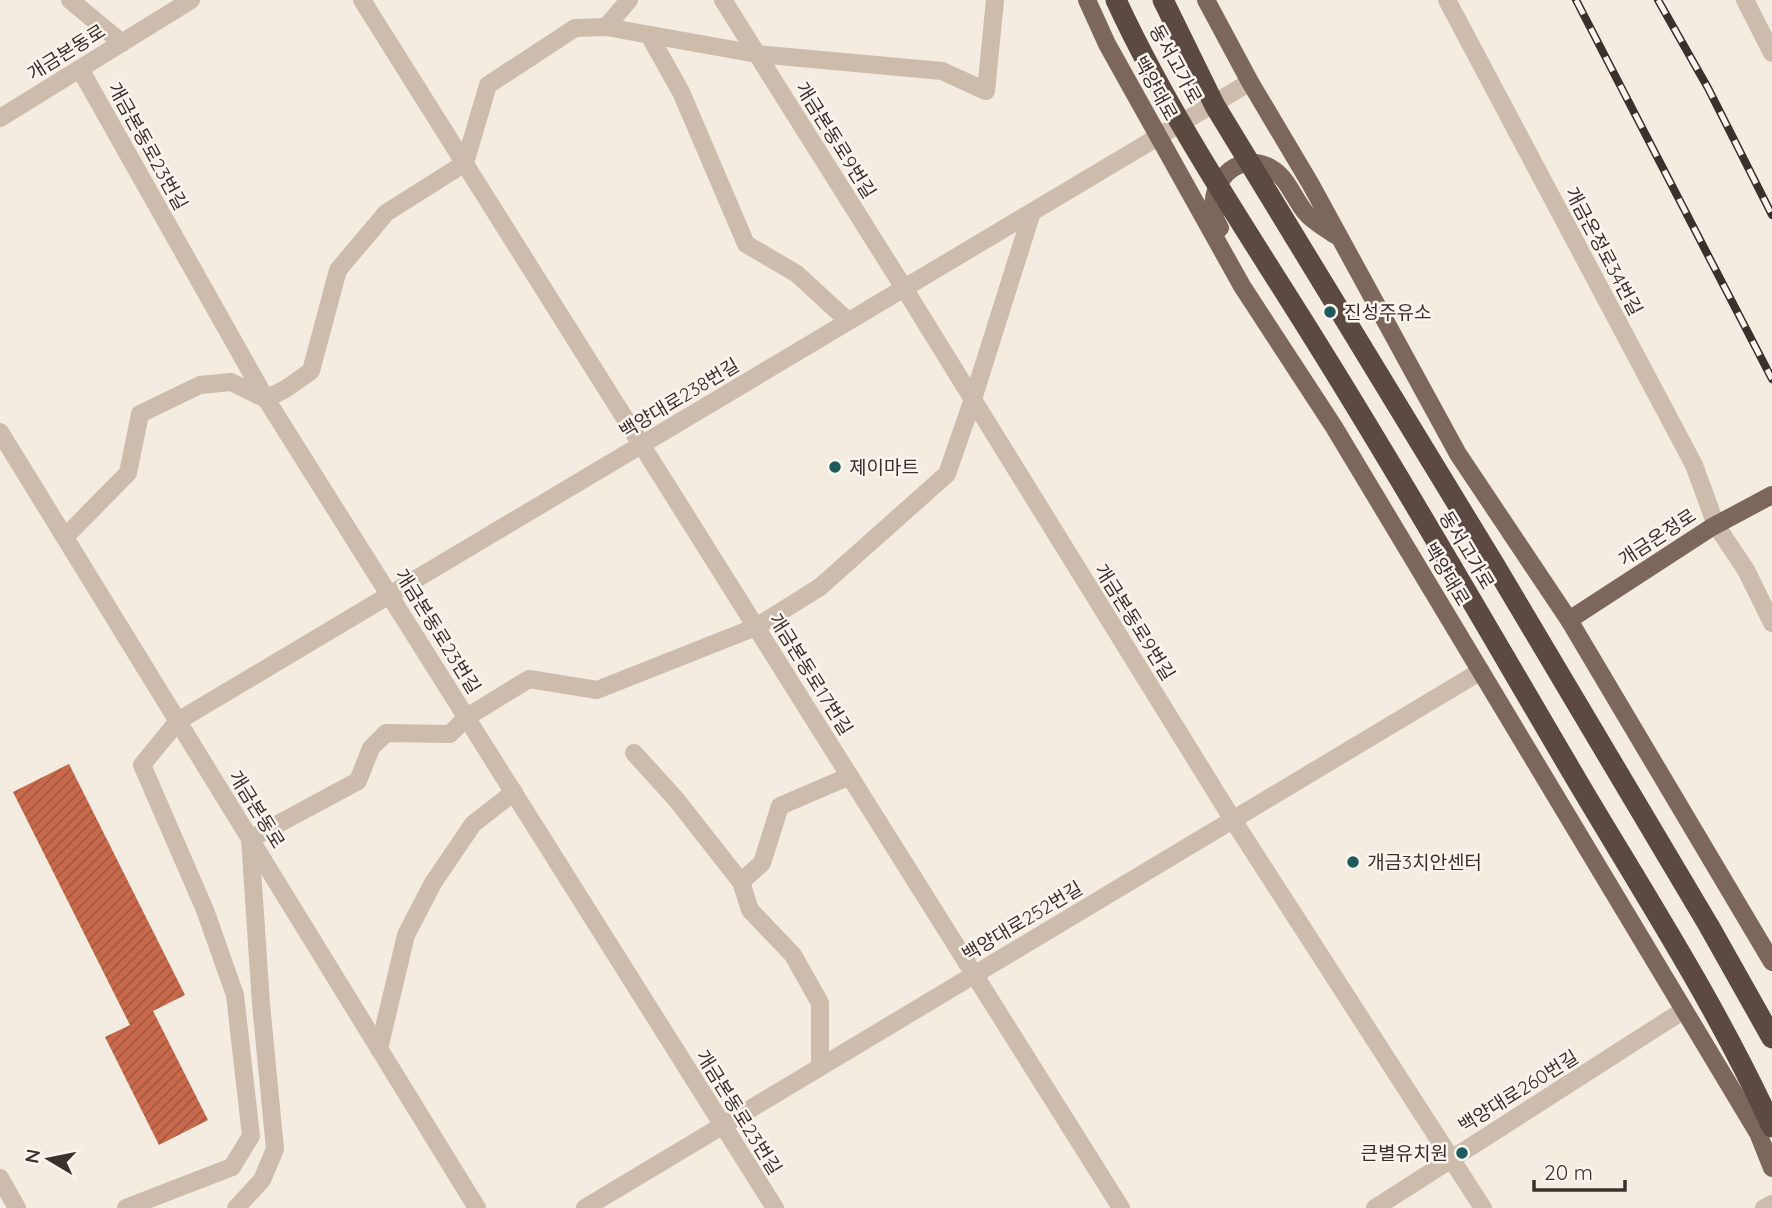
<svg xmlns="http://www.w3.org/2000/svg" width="1772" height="1208" font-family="Quicksand,'Noto Sans KR',sans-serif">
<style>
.building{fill:url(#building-hatch)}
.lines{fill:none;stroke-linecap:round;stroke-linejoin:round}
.minor{stroke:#cdbbac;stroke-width:18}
.major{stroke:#7d675c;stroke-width:18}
.highway{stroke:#5c4a42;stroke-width:21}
.rail-casing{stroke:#3b302b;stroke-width:8}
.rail{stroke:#fbf5ee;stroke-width:5;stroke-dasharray:16;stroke-linecap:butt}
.poi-dot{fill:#1f5a5e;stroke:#fbf5ee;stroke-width:2.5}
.labels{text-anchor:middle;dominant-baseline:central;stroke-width:5;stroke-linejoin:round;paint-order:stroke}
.street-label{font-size:19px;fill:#3b302b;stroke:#fbf5ee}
.poi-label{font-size:19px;fill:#3b302b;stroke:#fbf5ee;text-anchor:start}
</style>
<defs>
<pattern id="building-hatch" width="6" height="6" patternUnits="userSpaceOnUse" patternTransform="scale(1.75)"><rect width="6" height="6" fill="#c8694b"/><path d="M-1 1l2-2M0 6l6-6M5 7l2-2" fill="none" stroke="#a4573f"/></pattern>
</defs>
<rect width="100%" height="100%" fill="#f4ebe1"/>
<path class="building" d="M69,764L185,995L153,1011L208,1120L159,1145L105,1037L130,1025L13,792Z"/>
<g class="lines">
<g class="minor">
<path d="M70,0L122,43"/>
<path d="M362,0L1121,1208"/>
<path d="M723,0L904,288L1233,820L1483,1208"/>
<path d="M1447,0L1694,465L1716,525L1746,570L1772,623"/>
<path d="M1745,0L1772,53"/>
<path d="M606,27L629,0"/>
<path d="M649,35L681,92L746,244L797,274L848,321"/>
<path d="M80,69L266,399L775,1208"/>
<path d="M0,118L191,0"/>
<path d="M0,432L477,1208"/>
<path d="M65,537L128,473L140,414L200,385L231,382L266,399L287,388L311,371L338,270L386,213L465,163L488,85L575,28L606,27L757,54L942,71L986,91L995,0"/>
<path d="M634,753L675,798L741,882L750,910L793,955L820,1003V1067"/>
<path d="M741,882L762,863L780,806L850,776"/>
<path d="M379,1049L406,935L433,883L473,824L514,792"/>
<path d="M0,1178L17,1208"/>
<path d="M126,1208L232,1167L251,1136L235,995L205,910L142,765L178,721L1250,82"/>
<path d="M236,1208L262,1180L275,1149L261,1004L250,839L358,781L371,748L386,733L450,734L467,717L529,679L597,690L756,627L820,587L947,474L973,399L1032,212"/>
<path d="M585,1208L1481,671"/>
<path d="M1375,1208L1684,1010"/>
<path d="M1764,1208L1772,1204"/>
</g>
<g class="major">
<path d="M1087,0L1107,44L1242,286L1334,427L1758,1133L1772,1168"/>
<path d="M1206,0L1250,82L1310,183L1458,454L1569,620L1772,962"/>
<path d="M1220,228C1200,196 1229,150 1267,166C1286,174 1293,197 1305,212C1312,221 1325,228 1335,235"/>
<path d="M1569,620L1712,527L1772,495"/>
</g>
<g class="highway">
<path d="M1116,0C1172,121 1248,232 1318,345C1408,489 1493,638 1579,784C1646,897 1718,1008 1772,1127"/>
<path d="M1163,0L1215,106L1494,564L1709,926L1772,1038"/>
</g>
<defs>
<g id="rail">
<path d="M1576,0L1772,379"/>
<path d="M1658,0L1708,88L1772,215"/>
</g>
</defs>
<use href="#rail" class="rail-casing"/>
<use href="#rail" class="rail"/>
</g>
<g class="poi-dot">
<circle cx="1330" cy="312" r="7"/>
<circle cx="835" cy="467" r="7"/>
<circle cx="1353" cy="862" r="7"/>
<circle cx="1462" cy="1153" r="7"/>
</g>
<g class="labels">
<g class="street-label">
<text transform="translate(66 52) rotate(-32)">개금본동로</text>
<text transform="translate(1176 64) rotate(61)">동서고가로</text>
<text transform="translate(1156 88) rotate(61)">백양대로</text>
<text transform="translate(836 140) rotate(58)">개금본동로9번길</text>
<text transform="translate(148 146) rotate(61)">개금본동로23번길</text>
<text transform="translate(1604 251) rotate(62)">개금온정로34번길</text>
<text transform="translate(679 398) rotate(-31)">백양대로238번길</text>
<text transform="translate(1657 537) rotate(-33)">개금온정로</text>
<text transform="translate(1467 550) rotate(59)">동서고가로</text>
<text transform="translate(1447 574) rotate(59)">백양대로</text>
<text transform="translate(1135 622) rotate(58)">개금본동로9번길</text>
<text transform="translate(438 631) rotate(58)">개금본동로23번길</text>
<text transform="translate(811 674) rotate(58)">개금본동로17번길</text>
<text transform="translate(257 809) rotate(58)">개금본동로</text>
<text transform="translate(1022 921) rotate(-31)">백양대로252번길</text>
<text transform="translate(1518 1091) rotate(-32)">백양대로260번길</text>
<text transform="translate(739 1112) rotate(58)">개금본동로23번길</text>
</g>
<g class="poi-label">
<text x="1344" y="312">진성주유소</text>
<text x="849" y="467">제이마트</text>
<text x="1367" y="862">개금3치안센터</text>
<text x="1448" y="1153" text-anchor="end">큰별유치원</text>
</g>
</g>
<g transform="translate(49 1159) rotate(280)" stroke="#fbf5ee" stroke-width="5" paint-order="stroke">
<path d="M0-5L12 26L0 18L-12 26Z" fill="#3b302b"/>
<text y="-10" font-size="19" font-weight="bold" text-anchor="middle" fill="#3b302b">N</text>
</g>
<path d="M1534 1180v10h91v-10" fill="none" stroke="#3b302b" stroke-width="3.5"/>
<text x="1544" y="1180" font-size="21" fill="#3b302b" stroke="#fbf5ee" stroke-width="5" paint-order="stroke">20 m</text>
</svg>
